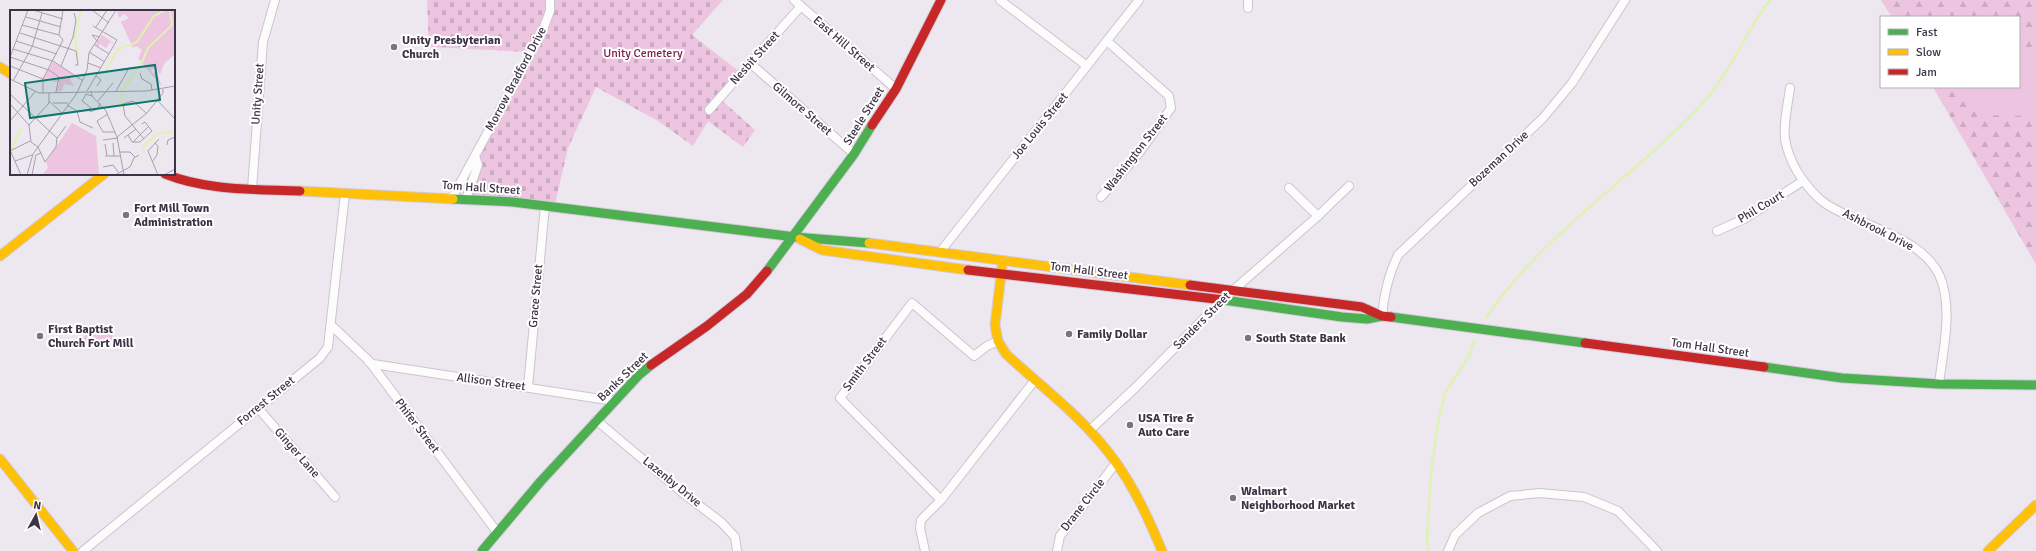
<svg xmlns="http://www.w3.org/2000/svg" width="2036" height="551" font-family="Signika,sans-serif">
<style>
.green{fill:#edc5e0}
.forest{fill:url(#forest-firs)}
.cemetery{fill:url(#cemetery-stones)}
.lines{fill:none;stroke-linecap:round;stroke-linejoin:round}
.stream{stroke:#def2b3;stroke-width:2.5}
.street-casing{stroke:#cbc4ce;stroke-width:10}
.fast-casing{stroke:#d5c9dc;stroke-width:11}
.slow-casing{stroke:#d5c9dc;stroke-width:11}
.jam-casing{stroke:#d5c9dc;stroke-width:11}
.street{stroke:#fcfcfd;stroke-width:8}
.fast{stroke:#4caf50;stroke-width:9}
.slow{stroke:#ffc107;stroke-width:9}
.jam{stroke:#c62828;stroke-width:9}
.poi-dot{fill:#7b7282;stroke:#fff;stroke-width:1.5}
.labels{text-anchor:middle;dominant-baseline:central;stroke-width:4;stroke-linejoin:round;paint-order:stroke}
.poi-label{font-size:12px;font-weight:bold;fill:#3d3346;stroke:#fff;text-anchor:start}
.street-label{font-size:12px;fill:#3d3346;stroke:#fff}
.park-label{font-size:12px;fill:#7e214a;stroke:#fff}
.inset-river{fill:none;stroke:#def2b3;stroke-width:2}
.inset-road{fill:none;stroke:#a7a0ac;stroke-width:1}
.view{fill:#0f766e;fill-opacity:0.15;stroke:#0f766e;stroke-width:2}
.inset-edge{fill:none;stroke:#3d3346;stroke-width:2}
</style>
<defs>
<pattern id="forest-firs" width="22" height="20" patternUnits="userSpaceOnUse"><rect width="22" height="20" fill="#edc5e0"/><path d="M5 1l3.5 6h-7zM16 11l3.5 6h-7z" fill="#ccaac2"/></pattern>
<pattern id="cemetery-stones" width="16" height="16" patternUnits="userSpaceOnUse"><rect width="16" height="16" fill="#edc5e0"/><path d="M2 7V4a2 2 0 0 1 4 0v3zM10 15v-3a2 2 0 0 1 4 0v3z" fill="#ccaac2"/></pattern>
</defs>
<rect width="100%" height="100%" fill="#ede8f0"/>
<g class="green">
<path d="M1881,0H2036V264L1933,87H2019V17H1892Z"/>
<path d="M105,327L116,340L106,348L98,344L89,346L83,338L95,329L98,333Z"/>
</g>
<g class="forest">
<path d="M1881,0H2036V57L2019,47V17H1892Z"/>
<path d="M1933,87H1961L1981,115L2036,116V264Z"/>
</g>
<path class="cemetery" d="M427,0H723L692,35L740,72L718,97L755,130L743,147L708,121L693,146L658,121L596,87L568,148L555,204L469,197L477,156L529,52L429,47Z"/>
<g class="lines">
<g class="stream">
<path d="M1486,318C1542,234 1632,179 1700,106C1730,75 1744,33 1770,0"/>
<path d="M1429,551L1427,540L1431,471L1439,418L1445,393L1468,358L1474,341"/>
</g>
<defs>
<g id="street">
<path d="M794,0L896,89"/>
<path d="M1000,0L1087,66"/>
<path d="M1248,0V8"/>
<path d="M750,63L854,154"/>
<path d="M1790,88C1788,104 1783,123 1785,139C1787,152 1791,161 1798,173C1806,185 1814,196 1826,204C1861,227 1928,237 1942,282C1952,315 1943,350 1939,384"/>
<path d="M709,110L801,6"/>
<path d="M1289,188L1318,216"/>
<path d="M252,189L263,42L275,0"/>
<path d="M1101,197L1139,153L1171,108L1169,96L1107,41"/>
<path d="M452,198L542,32L550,11V0"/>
<path d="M466,199L478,165L475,156"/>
<path d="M1717,231L1744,219L1803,181"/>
<path d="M940,252L1139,0"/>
<path d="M1382,316C1384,294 1388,275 1398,255L1543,118L1572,83L1625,0"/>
<path d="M331,325L369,361L497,532"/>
<path d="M369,362L373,364L614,401"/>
<path d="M528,387L545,206"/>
<path d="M258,408L335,497"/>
<path d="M596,420L684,494L721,522L735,537L737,551"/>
<path d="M1090,430L1136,387L1222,300L1318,216L1349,186"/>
<path d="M941,500L840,398L912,303L974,356L987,346L998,341"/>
<path d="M83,551L320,358L328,347L345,194"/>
<path d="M925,551L920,528L921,520L941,500L1035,380"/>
<path d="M1057,551L1060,536L1116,463"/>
<path d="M1448,551L1455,535L1478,513L1510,496L1540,493L1584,497L1618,511L1657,551"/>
</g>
<g id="fast">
<path d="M453,199L513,202L795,237L869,243"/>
<path d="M767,271L854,154L872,125"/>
<path d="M1224,300L1342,317L1367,319L1382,316"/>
<path d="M1391,317L1585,343"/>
<path d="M1764,367L1842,378L1939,384L2036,385"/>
<path d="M482,551L541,481L639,375L651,365"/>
</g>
<g id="slow">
<path d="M0,67L11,74"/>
<path d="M300,191L453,199"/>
<path d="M800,239L822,250L968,270"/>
<path d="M869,243L1190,285"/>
<path d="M0,256L104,174"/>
<path d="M1002,267L995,325L998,341L1006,354C1037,383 1072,409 1100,442C1128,474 1146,512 1162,551"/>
<path d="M0,459L73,551"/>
<path d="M1988,551L2036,505"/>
</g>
<g id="jam">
<path d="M872,125L896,89L941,0"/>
<path d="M165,174C208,191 254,189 300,191"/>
<path d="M968,270L1224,300"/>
<path d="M1190,285L1362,307L1382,316L1391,317"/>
<path d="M1585,343L1764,367"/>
<path d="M651,365L707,326L747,294L767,271"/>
</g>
</defs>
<use href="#street" class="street-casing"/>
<use href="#fast" class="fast-casing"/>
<use href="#slow" class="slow-casing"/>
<use href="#jam" class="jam-casing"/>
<use href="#street" class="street"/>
<use href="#fast" class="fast"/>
<use href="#slow" class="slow"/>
<use href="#jam" class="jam"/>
</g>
<g class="poi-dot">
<circle cx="394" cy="47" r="4"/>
<circle cx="126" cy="215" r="4"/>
<circle cx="1069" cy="334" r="4"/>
<circle cx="40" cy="336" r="4"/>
<circle cx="1248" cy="338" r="4"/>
<circle cx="1130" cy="425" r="4"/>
<circle cx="1233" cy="498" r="4"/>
</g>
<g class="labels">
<g class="poi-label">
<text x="402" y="40">Unity Presbyterian<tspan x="402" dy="14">Church</tspan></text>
<text x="134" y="208">Fort Mill Town<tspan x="134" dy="14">Administration</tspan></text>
<text x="48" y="329">First Baptist<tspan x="48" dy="14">Church Fort Mill</tspan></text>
<text x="1077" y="334">Family Dollar</text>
<text x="1256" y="338">South State Bank</text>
<text x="1138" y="418">USA Tire &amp;<tspan x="1138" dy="14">Auto Care</tspan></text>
<text x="1241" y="491">Walmart<tspan x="1241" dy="14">Neighborhood Market</tspan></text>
</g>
<g class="street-label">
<text transform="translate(844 44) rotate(41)">East Hill Street</text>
<text transform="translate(755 58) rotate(-48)">Nesbit Street</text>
<text transform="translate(516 79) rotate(-62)">Morrow Bradford Drive</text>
<text transform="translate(258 94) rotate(-86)">Unity Street</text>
<text transform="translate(802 109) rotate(41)">Gilmore Street</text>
<text transform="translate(864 116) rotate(-58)">Steele Street</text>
<text transform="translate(1040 126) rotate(-51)">Joe Louis Street</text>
<text transform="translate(1136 153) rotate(-52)">Washington Street</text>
<text transform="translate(1499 159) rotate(-43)">Bozeman Drive</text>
<text transform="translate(481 188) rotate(4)">Tom Hall Street</text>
<text transform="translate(1761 207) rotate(-31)">Phil Court</text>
<text transform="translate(1878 230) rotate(27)">Ashbrook Drive</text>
<text transform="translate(1089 271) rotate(7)">Tom Hall Street</text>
<text transform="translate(536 296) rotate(-85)">Grace Street</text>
<text transform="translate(1202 321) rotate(-45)">Sanders Street</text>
<text transform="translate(1710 348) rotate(8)">Tom Hall Street</text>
<text transform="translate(865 364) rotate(-53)">Smith Street</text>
<text transform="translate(623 377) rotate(-44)">Banks Street</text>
<text transform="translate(491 382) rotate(8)">Allison Street</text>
<text transform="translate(266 401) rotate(-39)">Forrest Street</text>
<text transform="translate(417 426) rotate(53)">Phifer Street</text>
<text transform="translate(297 453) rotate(49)">Ginger Lane</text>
<text transform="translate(672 482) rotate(39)">Lazenby Drive</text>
<text transform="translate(1083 505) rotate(-52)">Drane Circle</text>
</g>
<g class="park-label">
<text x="643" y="53">Unity Cemetery</text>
</g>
</g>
<g transform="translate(10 10)">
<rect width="165" height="165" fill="#ede8f0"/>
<path d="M92,25L105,34H104L100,32L96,38L90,34L88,37L85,35ZM62,113L86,126L89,165H32L38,158L36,152Z" fill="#edc5e0"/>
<path d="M111,0H165V44L154,54L150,65L146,59H141L142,63L147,62L152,77L128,48L132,40L126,36L123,38L111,12L119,8L114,4L109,8L107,2Z" fill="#edc5e0"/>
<path d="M43,52L63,64L60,69L64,76L54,74L52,81L47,82L49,72H43L42,68L33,69Z" fill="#edc5e0"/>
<path class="inset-river" d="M68,49L65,26L71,0M95,62L108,39L127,32L144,6L155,0M113,80L132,52L138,38L162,15L160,0M112,97V82M2,139L11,118M133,142L134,136L147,124L165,121"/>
<path class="inset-road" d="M18,0L0,47L39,60L49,67L46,82M23,0L53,9M82,0L99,13M16,7L51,17M12,15L49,25M86,17L97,0M10,23L66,41L68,55H65M49,25L53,0M6,31L47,44M88,32L82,25L90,27M85,35L99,44M3,39L43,51L73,71M79,42L95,52M78,53L91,58M0,56L33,69M51,56L63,27L66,10L64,3M130,63L132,69L141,74L142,80M86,66L91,70L87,76M0,69L29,83L136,81L165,76M3,71L22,37L32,3M77,81L107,30L83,16M81,81L82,86L96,101L107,127L114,165M106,81L119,58M33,83V69L53,30L49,25M0,84L47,128M147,90L165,109M39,91L52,103M88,91L103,73M43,93H58M0,94L19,115L21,132L28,137L35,152M57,95L67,101L70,112L83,118M80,97L72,91L76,84L82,86M80,97V102L88,99L90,93M98,104L87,111L93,122H105M0,111L25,82M19,115L39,93V83M118,125L122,132H130L142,121L135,112L132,114M107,127L137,103L153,83V79M114,128L126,119M134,129L115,106L113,94L123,91L136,103M93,130L108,128M123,132L139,116M103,133L104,146M95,134L97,146M157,135L158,130L165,127M0,140L11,165M0,141L20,131M109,142H120L125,147M95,146H110M5,151L22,145M35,152L46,137L47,128L56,116M142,152L147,145L148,136L145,133M93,157L103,155L108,162M17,165L23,144L67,83L77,60L79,43L106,0M22,165L26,145L31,143M105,165L120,157L124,148L129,145M148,165L138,141L149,129M154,165L165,159"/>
<path class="view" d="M145,55L150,90L20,108L15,73Z"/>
<rect width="165" height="165" class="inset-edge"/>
</g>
<rect x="1880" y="16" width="140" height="72" fill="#ffffff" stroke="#b1adb5"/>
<rect x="1888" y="29" width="20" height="6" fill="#4caf50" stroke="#b1adb5"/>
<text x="1916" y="36" font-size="12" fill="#3d3346">Fast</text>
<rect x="1888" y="49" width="20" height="6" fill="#ffc107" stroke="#b1adb5"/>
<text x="1916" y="56" font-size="12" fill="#3d3346">Slow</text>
<rect x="1888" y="69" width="20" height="6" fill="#c62828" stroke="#b1adb5"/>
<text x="1916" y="76" font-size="12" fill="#3d3346">Jam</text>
<g transform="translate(36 515) rotate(8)" stroke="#ffffff" stroke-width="3" paint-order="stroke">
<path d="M0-3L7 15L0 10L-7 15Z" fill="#3d3346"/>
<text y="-6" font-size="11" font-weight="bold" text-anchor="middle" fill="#3d3346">N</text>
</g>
</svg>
